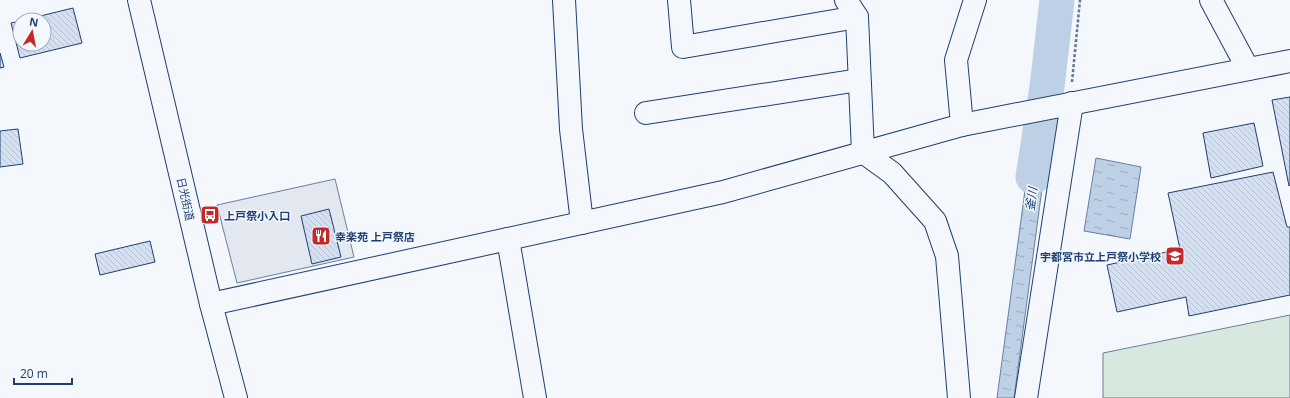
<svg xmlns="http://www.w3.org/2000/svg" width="1290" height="398" font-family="'Open Sans','Noto Sans JP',sans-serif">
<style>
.grass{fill:#d7e8df;stroke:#687fa3}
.parking{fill:#e3e8f0;stroke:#687fa3}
.water{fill:url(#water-ripples);stroke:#687fa3}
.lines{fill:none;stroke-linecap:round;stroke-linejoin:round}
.river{stroke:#bed0e5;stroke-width:35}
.building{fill:url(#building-back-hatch);stroke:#1d3f73}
.minor-casing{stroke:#1d3f73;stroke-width:24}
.highway-casing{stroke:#1d3f73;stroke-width:24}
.path{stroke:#5e769c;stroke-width:2.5;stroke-dasharray:3 2;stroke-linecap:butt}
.minor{stroke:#f4f7fb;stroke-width:22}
.highway{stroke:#f4f7fb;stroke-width:22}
.labels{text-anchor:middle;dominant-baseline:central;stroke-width:3;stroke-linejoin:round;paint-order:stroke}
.street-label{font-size:11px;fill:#1d3f73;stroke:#f4f7fb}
.poi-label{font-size:11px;font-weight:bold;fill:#1d3f73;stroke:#f4f7fb;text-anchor:start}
.water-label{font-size:12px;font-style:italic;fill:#1d3f73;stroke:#f4f7fb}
</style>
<defs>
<pattern id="water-ripples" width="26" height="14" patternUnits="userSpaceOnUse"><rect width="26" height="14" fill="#bed0e5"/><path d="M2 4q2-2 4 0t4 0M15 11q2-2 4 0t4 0" fill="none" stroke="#9aaabe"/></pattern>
<pattern id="building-back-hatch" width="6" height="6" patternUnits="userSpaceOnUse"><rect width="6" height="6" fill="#d5e0f0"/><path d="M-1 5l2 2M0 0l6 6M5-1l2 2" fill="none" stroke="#b6c1d1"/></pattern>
</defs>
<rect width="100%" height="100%" fill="#f4f7fb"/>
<path class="grass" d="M1290,315V398H1103V353Z"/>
<path class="parking" d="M335,179L354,257L237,283L217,205Z"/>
<g class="water">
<path d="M1051,0H1068L1056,96L1039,100Z"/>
<path d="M1050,129L1014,398H997L1033,131Z"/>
<path d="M1096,158L1141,167L1130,239L1084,231Z"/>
</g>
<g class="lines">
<path class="river" d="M1033,177L1047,87L1057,0"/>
</g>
<g class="building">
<path d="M73,8L82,43L20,58L11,23L20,21V44H44V20H24Z"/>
<path d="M0,53L4,67L0,68Z"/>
<path d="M1290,97V185L1289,186L1272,100Z"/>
<path d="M1254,123L1263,166L1211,178L1203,133Z"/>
<path d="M18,129L23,164L0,167V131Z"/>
<path d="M1273,172L1287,227H1290V295L1189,316L1186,297L1117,312L1107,265L1180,249L1168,193Z"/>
<path d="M329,209L341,257L312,264L301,216Z"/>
<path d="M150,241L155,262L100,275L95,254Z"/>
</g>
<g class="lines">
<defs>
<g id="minor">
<path d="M564,0L571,129L582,223"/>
<path d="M679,0L683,47L857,17"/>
<path d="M846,0L857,17L863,152"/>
<path d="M1211,0L1248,69"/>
<path d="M646,113L859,80"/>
<path d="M962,125L956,60L975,0"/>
<path d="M863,152L892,173L935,221L947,256L959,398"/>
<path d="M508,239L535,398"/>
<path d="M211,304L723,192L962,125L1290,61"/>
<path d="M1026,398L1072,103"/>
</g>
<path id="highway" d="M139,0L211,304L236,398"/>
</defs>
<use href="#minor" class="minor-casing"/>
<use href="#highway" class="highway-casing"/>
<path class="path" d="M1072,82L1080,0"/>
<use href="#minor" class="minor"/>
<use href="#highway" class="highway"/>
</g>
<defs>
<symbol id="bus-square" viewBox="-11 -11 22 22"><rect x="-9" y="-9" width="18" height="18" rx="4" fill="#c62828" stroke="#f4f7fb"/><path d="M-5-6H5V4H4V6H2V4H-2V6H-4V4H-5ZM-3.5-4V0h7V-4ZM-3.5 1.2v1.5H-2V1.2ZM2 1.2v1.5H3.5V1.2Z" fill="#fff"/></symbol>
<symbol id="restaurant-square" viewBox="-11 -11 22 22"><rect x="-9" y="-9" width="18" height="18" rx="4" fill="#c62828" stroke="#f4f7fb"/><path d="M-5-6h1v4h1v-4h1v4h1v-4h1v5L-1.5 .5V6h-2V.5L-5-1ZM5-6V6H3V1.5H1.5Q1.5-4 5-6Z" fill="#fff"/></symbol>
<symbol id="school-square" viewBox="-11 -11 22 22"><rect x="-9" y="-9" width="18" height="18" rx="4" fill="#c62828" stroke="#f4f7fb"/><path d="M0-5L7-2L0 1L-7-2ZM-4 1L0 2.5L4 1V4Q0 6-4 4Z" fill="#fff"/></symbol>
</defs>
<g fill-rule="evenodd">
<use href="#bus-square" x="199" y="204" width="22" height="22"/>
<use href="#restaurant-square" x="310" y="225" width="22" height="22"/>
<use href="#school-square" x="1164" y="245" width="22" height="22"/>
</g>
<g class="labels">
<g class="street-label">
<text transform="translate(186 199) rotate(77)">日光街道</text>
</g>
<g class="poi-label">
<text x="224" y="215">上戸祭小入口</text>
<text x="335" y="236">幸楽苑 上戸祭店</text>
<text x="1161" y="256" text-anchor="end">宇都宮市立上戸祭小学校</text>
</g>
<g class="water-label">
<text transform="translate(1031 199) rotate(-82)">釜川</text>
</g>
</g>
<g transform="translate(32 32) rotate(10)"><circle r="19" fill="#f4f7fb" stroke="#9eadc5"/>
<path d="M0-3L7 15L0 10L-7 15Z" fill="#c62828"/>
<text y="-6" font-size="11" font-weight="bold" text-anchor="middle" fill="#1d3f73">N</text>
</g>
<path d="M14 378v6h58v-6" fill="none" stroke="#1d3f73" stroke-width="2"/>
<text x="20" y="378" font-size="12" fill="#1d3f73" stroke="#f4f7fb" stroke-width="3" paint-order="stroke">20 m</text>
</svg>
